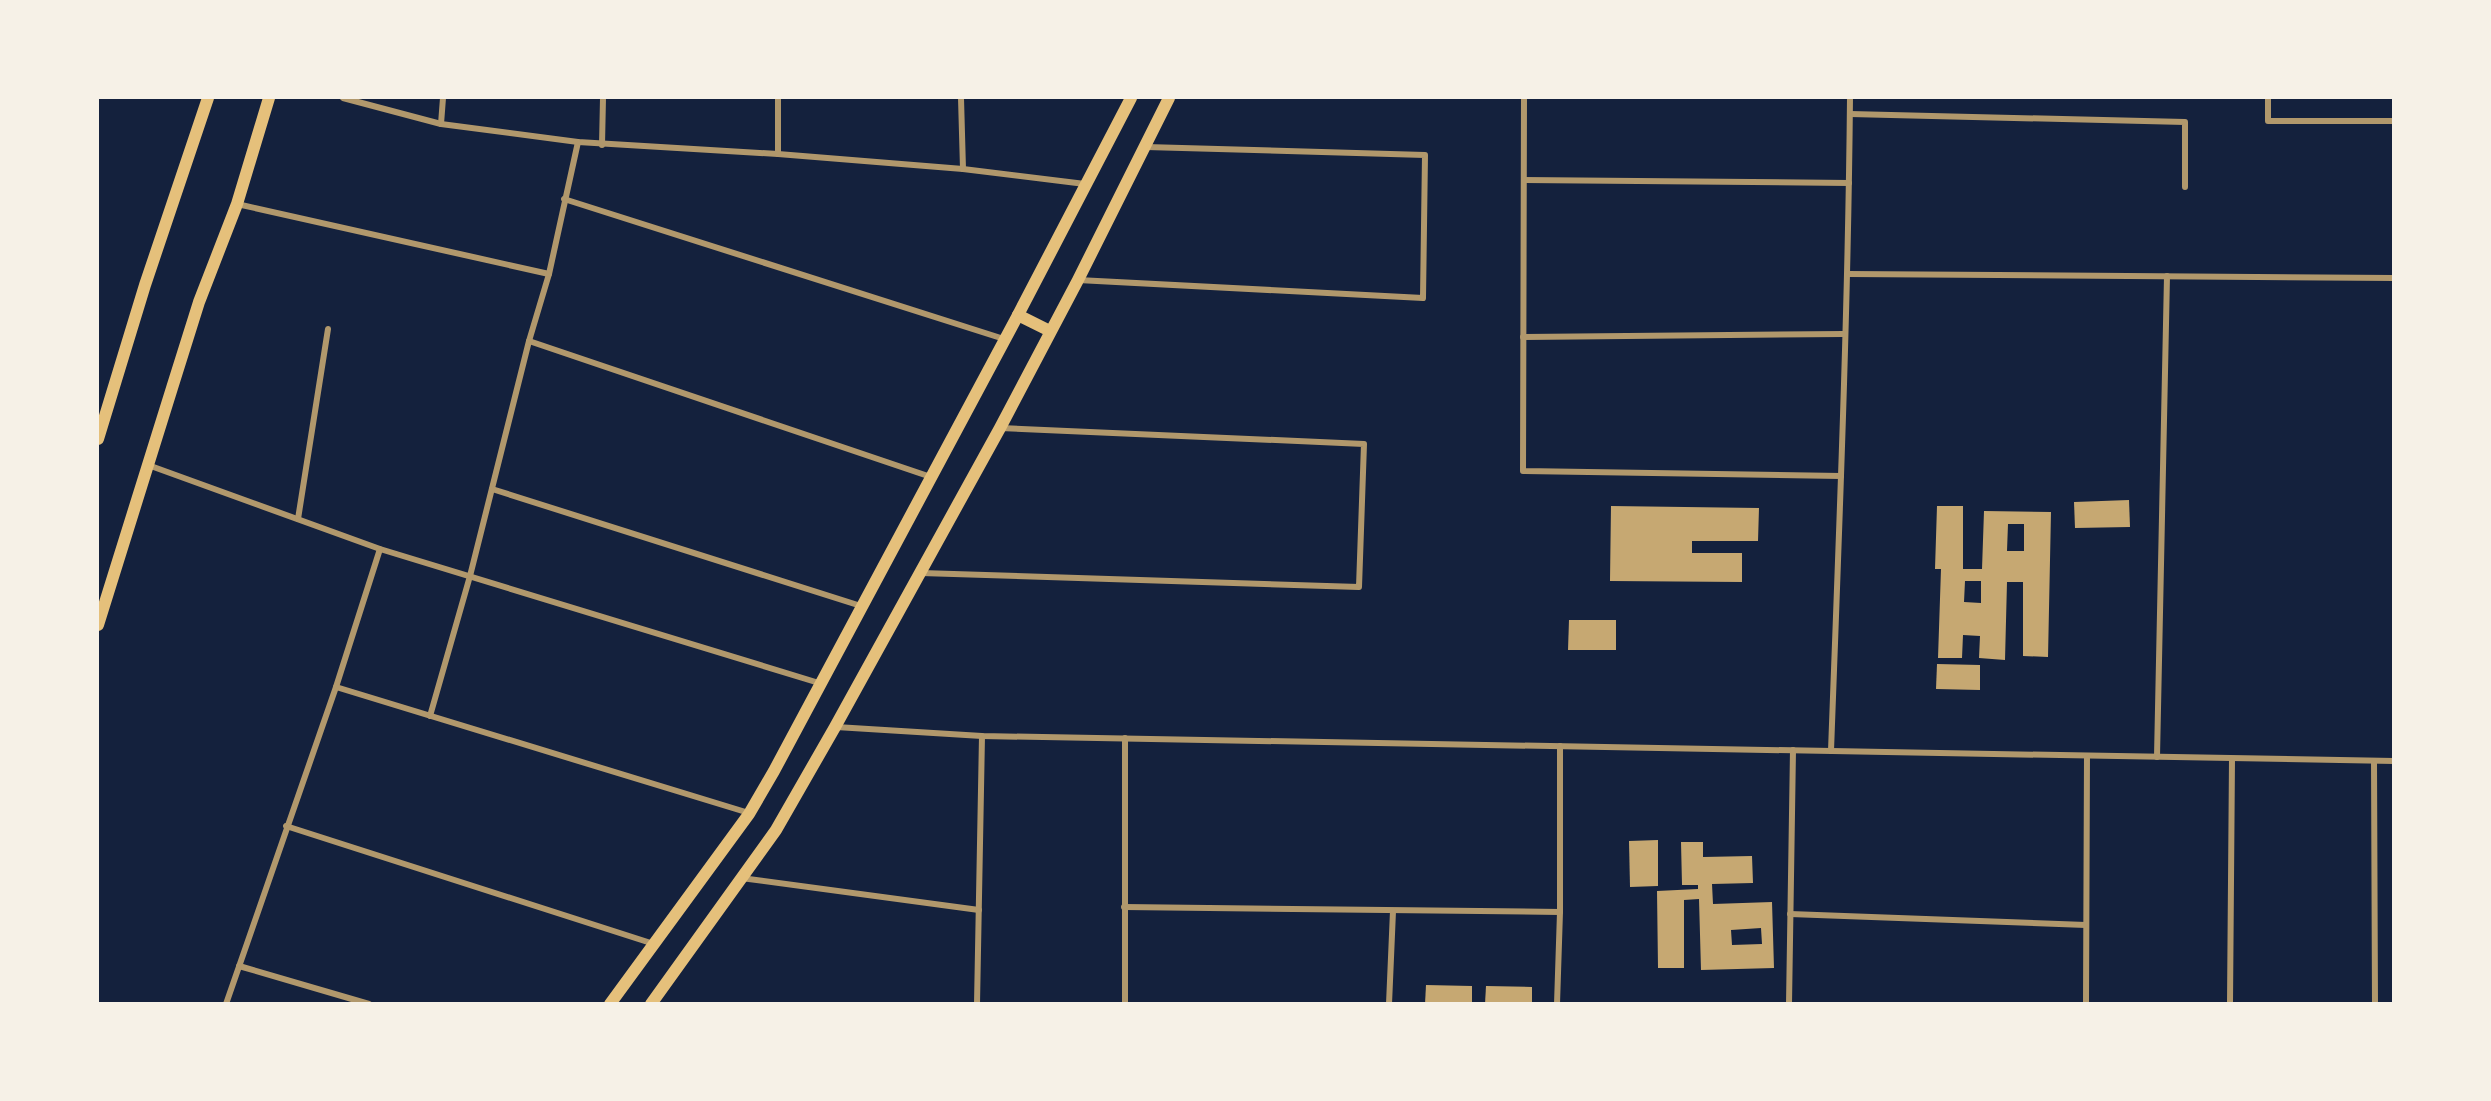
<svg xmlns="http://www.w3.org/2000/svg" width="2491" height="1101" font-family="Manrope,sans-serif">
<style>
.building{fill:#c6a872;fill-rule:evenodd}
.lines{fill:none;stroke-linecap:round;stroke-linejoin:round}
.minor{stroke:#b1986c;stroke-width:6}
.secondary{stroke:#e5c07b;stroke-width:12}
</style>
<rect width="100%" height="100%" fill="#14213d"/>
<g class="building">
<path d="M2129,500L2130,527L2075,528L2074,502Z"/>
<path d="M1611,506L1759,508L1758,541H1692V553H1742V582L1610,581Z"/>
<path d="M1937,506H1963V569H1982L1984,511L2051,512L2048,657L2023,656V582H2007L2005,660L1979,658L1980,636L1963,635L1962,658H1938L1941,569H1935ZM2008,524H2024V551H2007ZM1965,581H1981V603L1964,602Z"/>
<path d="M1569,620H1616V650H1568Z"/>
<path d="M1937,664L1980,665V690L1936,689Z"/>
<path d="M1658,840V886L1630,887L1629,841Z"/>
<path d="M1681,842H1703V857L1752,856L1753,883L1712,884L1713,904L1772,902L1774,968L1701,970L1699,899L1684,900V968H1658L1657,891L1698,889V885H1682ZM1761,928L1762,944L1732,945L1731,930Z"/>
<path d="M1426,985L1472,986V1004H1425Z"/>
<path d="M1486,986L1532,987V1004H1485Z"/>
</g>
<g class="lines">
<g class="minor">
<path d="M343,98L441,124L578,142L778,154L963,169L1085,184"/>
<path d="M778,98V154"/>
<path d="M961,98L963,169"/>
<path d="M1524,98L1523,471L1841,476"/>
<path d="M2268,98V121H2394"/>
<path d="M1850,114L2185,122V187"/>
<path d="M441,124L443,98"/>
<path d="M602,145L603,98"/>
<path d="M1524,180L1849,183"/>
<path d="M564,199L1004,339"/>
<path d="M237,204L549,274"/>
<path d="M1848,274L2394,278"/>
<path d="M1078,280L1423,298L1425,155L1146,147"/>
<path d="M1523,337L1844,334"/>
<path d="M529,341L931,477"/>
<path d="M148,465L380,549L819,683"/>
<path d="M492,489L861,606"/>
<path d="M298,519L328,329"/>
<path d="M921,573L1359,587L1364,444L1000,428"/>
<path d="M336,687L749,813"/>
<path d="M430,716L470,576L529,341L549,274L578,142"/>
<path d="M836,727L982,736L2394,761"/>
<path d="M1125,738V1004"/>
<path d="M1831,751C1839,533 1848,315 1850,98"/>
<path d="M2157,757L2167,276"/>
<path d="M2374,761L2375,1004"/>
<path d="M286,826L654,944"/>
<path d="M741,878L979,910"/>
<path d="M1124,907L1560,912"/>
<path d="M1790,914L2086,925"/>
<path d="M239,966L369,1004"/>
<path d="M226,1004L336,687L380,549"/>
<path d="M977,1004L982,736"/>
<path d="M1389,1004L1393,911"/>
<path d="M1557,1004L1560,912V746"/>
<path d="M1789,1004L1793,750"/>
<path d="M2086,1004L2087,756"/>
<path d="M2230,1004L2232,759"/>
</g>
<g class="secondary">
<path d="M1018,315L1050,331"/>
<path d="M98,439L145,285L208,98"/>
<path d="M98,625L172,388L199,302L237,204L269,98"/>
<path d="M610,1004L749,814L774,771L1018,315L1131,98"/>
<path d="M651,1004L776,830L835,727L1000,428L1078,280L1169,98"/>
</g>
</g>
<rect width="2491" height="1101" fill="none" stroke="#f6f1e7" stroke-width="198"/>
</svg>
